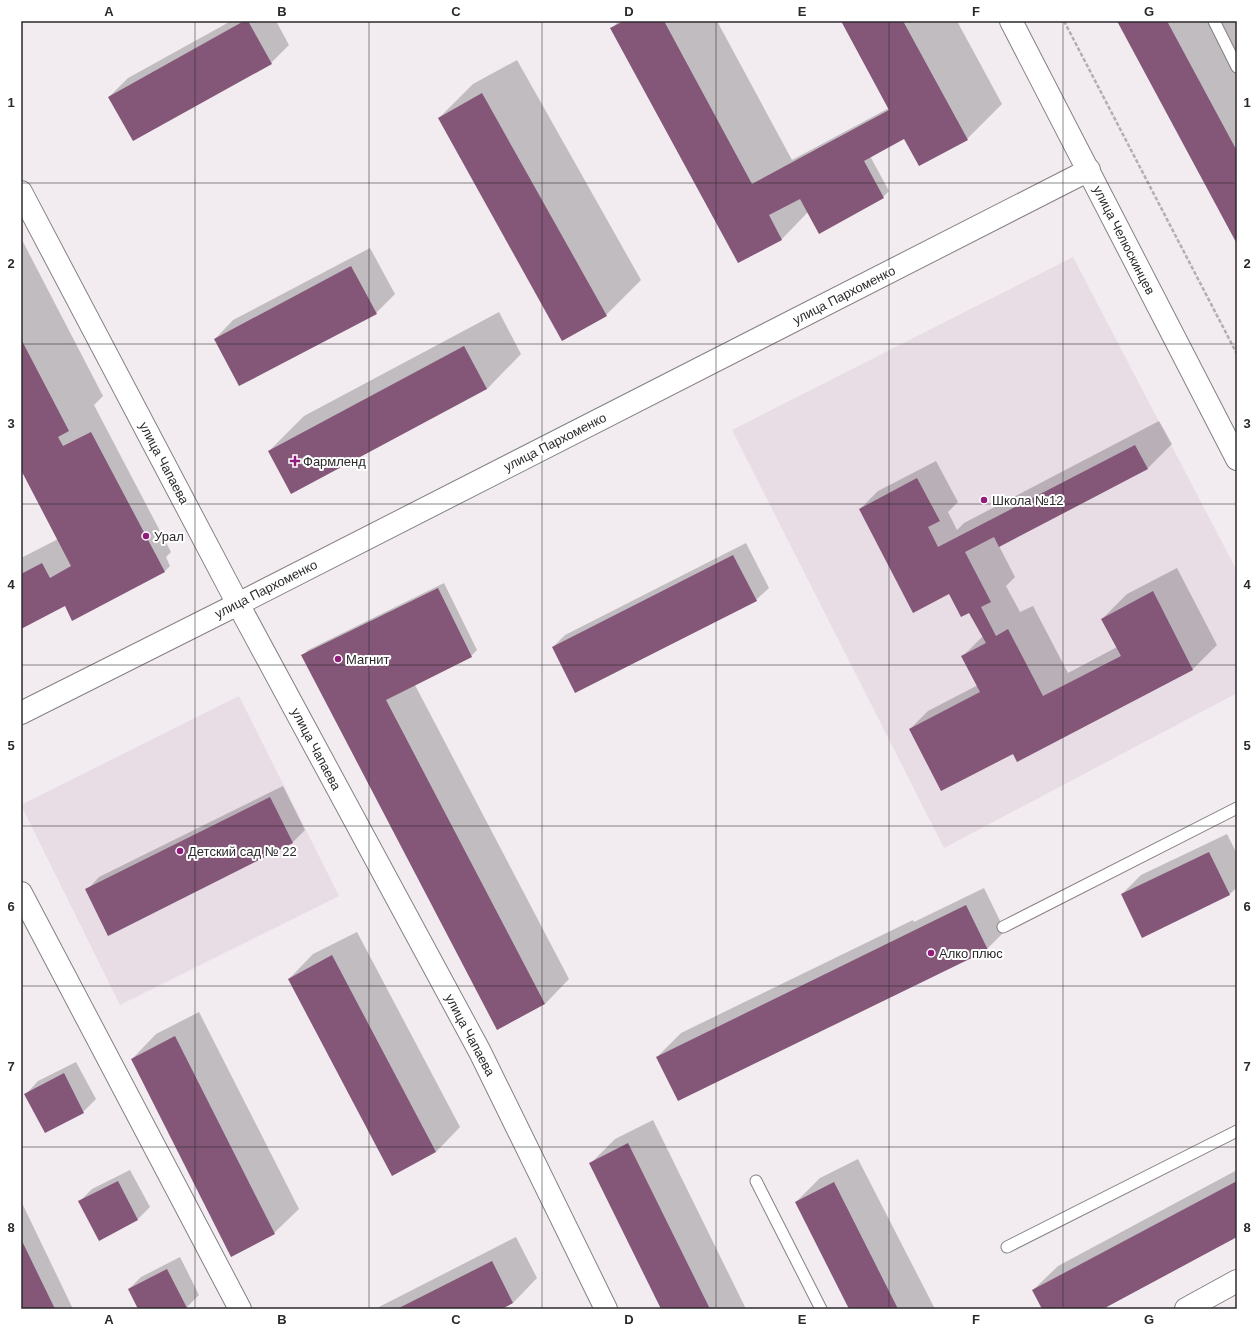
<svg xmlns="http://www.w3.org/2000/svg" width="1258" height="1330" font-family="Arial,sans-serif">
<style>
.built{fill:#e8dce5}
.shadow{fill:#0003}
.building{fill:#845678}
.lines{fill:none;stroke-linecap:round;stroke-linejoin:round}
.lane-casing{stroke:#858084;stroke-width:13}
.street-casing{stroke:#858084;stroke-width:24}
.secondary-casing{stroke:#858084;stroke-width:24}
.path{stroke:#b3aeb2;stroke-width:2.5;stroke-dasharray:4 2;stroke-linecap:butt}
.lane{stroke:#fff;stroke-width:11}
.street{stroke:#fff;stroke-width:22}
.secondary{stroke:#fff;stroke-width:22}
.grid{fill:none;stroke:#2b292b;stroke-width:1;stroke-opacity:0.55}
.poi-dot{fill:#911c7c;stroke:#fff;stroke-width:1.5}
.labels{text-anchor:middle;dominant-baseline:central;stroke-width:4;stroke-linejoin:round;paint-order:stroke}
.street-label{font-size:13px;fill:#2b292b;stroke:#fff}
.poi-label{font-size:13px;fill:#2b292b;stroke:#fff;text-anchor:start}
.neatline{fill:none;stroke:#2b292b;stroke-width:1.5}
.grid-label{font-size:13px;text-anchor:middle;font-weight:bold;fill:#2b292b}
</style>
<rect width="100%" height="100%" fill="#f2ecf0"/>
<g class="built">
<path d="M1073,257L1237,571V693L944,848L732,430Z"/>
<path d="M239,696L339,896L120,1005L21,805Z"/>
</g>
<g class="shadow">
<path d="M231,21H276L289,45L271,63L109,97L128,78Z"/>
<path d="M619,21H717L792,160L889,108L842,21H957L1002,104L967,139L905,137L870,156L889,191L883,197L808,212L782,239L738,262L612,28Z"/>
<path d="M1118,21H1237V241Z"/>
<path d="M517,60L641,280L606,315L439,118L473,84Z"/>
<path d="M21,238L103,396L94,405L171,552L166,557L170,566L164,572L65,605L21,628V558L58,539L21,468Z"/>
<path d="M370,248L395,294L376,313L215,339L233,320Z"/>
<path d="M499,312L521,354L487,389L269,451L304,416Z"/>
<path d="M1159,421L1172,444L1147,469L999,546L1015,577L1006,586L1020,612L1033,606L1068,673L1117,647L1102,619L1127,594L1177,568L1217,645L1193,669L1017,760L1013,753L910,729L928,711L978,685L963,656L983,636L970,611L860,509L878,491L936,461L958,502L948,512L957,530L964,523Z"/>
<path d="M746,543L769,588L756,600L553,647L565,635Z"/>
<path d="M444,583L477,650L471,656L415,685L569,979L545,1004L302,656L308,650Z"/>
<path d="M283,786L305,830L293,842L109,934L87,890L99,877Z"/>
<path d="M1227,834L1237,854V887L1229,895L1122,894L1141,875Z"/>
<path d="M984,888L1005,931L987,949L657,1057L681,1033L913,920L914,922Z"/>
<path d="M357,932L460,1127L436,1152L289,979L313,954Z"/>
<path d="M199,1012L299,1209L274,1233L132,1059L156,1034Z"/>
<path d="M76,1062L96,1099L83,1112L26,1094L38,1081Z"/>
<path d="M653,1120L746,1309H662L591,1163L615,1139Z"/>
<path d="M858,1159L935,1309H850L796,1202L820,1178Z"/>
<path d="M130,1170L150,1207L137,1220L80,1201L92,1189Z"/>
<path d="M1237,1170V1236L1101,1309H1044L1033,1290L1058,1266Z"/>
<path d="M21,1201L73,1309H21Z"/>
<path d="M516,1237L537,1278L513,1303L500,1309H375Z"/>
<path d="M180,1257L199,1295L187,1307L183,1309H139L129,1289L141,1277Z"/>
</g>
<g class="building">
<path d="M244,21H248L272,64L133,141L108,97Z"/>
<path d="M624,21H664L752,184L889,110L841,21H903L968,140L919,166L904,139L864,161L884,198L819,234L800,199L769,215L782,240L738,263L610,28Z"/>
<path d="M1117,21H1167L1237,151V244Z"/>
<path d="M482,93L607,316L562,341L438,118Z"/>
<path d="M351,266L377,314L239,386L214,339Z"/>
<path d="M21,339L69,431L58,437L63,446L91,432L165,572L72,621L65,606L21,629V574L42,563L50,578L71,566L21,470Z"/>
<path d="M464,346L487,389L291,494L268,451Z"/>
<path d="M1135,445L1148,469L999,547L994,537L965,552L991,602L981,607L996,636L1008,629L1043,696L1121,656L1101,619L1153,591L1193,670L1017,762L1013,754L941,791L909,729L980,692L961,656L986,643L969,613L961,617L949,594L913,613L859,509L917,478L940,521L928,527L938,547Z"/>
<path d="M733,555L757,601L575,693L552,647Z"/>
<path d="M438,588L472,657L386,700L545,1004L497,1030L301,655Z"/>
<path d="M270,797L293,843L108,936L85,889Z"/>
<path d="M1209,852L1230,895L1142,938L1121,894Z"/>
<path d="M966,905L988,950L678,1101L656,1057Z"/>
<path d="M332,955L436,1152L392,1176L288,979Z"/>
<path d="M175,1036L275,1234L231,1257L131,1059Z"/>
<path d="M64,1073L84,1113L45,1133L24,1094Z"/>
<path d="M628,1143L710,1309H661L589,1163Z"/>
<path d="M118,1181L138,1220L99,1241L78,1201Z"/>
<path d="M1237,1181V1237L1103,1309H1042L1032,1290Z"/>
<path d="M834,1182L898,1309H849L795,1202Z"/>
<path d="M21,1239L37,1272L55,1309H21Z"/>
<path d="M492,1261L513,1303L502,1309H397Z"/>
<path d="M167,1269L187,1308L185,1309H138L128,1289Z"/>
</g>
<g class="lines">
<defs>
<g id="lane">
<path d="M1214,21L1237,67"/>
<path d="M1003,927L1237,808"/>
<path d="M756,1181L821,1309"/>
<path d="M1007,1247L1237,1131"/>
</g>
<g id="street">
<path d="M21,192L238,604L480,1052L606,1309"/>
<path d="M21,713L238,604L1089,170"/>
<path d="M21,893L240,1309"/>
<path d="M1186,1309L1237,1281"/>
</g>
<path id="secondary" d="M1011,21L1237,459"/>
</defs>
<use href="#lane" class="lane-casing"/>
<use href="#street" class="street-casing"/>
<use href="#secondary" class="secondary-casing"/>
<path class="path" d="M1064,21L1237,354"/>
<use href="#lane" class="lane"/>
<use href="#street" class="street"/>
<use href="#secondary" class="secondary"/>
</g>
<path class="grid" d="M195,21V1309M369,21V1309M542,21V1309M716,21V1309M889,21V1309M1063,21V1309M21,183H1237M21,344H1237M21,504H1237M21,665H1237M21,826H1237M21,986H1237M21,1147H1237"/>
<g class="poi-dot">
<path d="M293 455h4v4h4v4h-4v4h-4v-4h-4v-4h4z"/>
<circle cx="984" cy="500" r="4"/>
<circle cx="146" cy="536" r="4"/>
<circle cx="338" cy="659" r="4"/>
<circle cx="180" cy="851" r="4"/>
<circle cx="931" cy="953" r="4"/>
</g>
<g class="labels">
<g class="street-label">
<text transform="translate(1124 240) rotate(63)">улица Челюскинцев</text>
<text transform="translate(844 295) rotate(-27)">улица Пархоменко</text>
<text transform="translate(555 442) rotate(-27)">улица Пархоменко</text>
<text transform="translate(164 463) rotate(62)">улица Чапаева</text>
<text transform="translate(266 589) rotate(-27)">улица Пархоменко</text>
<text transform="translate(316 749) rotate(62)">улица Чапаева</text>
<text transform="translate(470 1035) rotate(62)">улица Чапаева</text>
</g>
<g class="poi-label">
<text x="303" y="461">Фармленд</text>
<text x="992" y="500">Школа №12</text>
<text x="154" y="536">Урал</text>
<text x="346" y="659">Магнит</text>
<text x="188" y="851">Детский сад № 22</text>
<text x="939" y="953">Алко плюс</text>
</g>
</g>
<rect width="1258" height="1330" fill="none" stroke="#ffffff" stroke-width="44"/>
<rect x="22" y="22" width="1214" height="1286" class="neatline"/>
<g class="grid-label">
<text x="109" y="16">A</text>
<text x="282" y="16">B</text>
<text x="456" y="16">C</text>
<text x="629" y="16">D</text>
<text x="802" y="16">E</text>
<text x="976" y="16">F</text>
<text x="1149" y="16">G</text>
<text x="11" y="107">1</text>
<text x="1247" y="107">1</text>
<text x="11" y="268">2</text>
<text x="1247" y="268">2</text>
<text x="11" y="428">3</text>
<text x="1247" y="428">3</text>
<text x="11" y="589">4</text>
<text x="1247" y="589">4</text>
<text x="11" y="750">5</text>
<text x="1247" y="750">5</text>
<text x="11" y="911">6</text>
<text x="1247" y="911">6</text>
<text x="11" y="1071">7</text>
<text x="1247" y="1071">7</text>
<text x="11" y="1232">8</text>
<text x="1247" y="1232">8</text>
<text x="109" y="1324">A</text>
<text x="282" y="1324">B</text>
<text x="456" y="1324">C</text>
<text x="629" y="1324">D</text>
<text x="802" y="1324">E</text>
<text x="976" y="1324">F</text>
<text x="1149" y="1324">G</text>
</g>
</svg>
